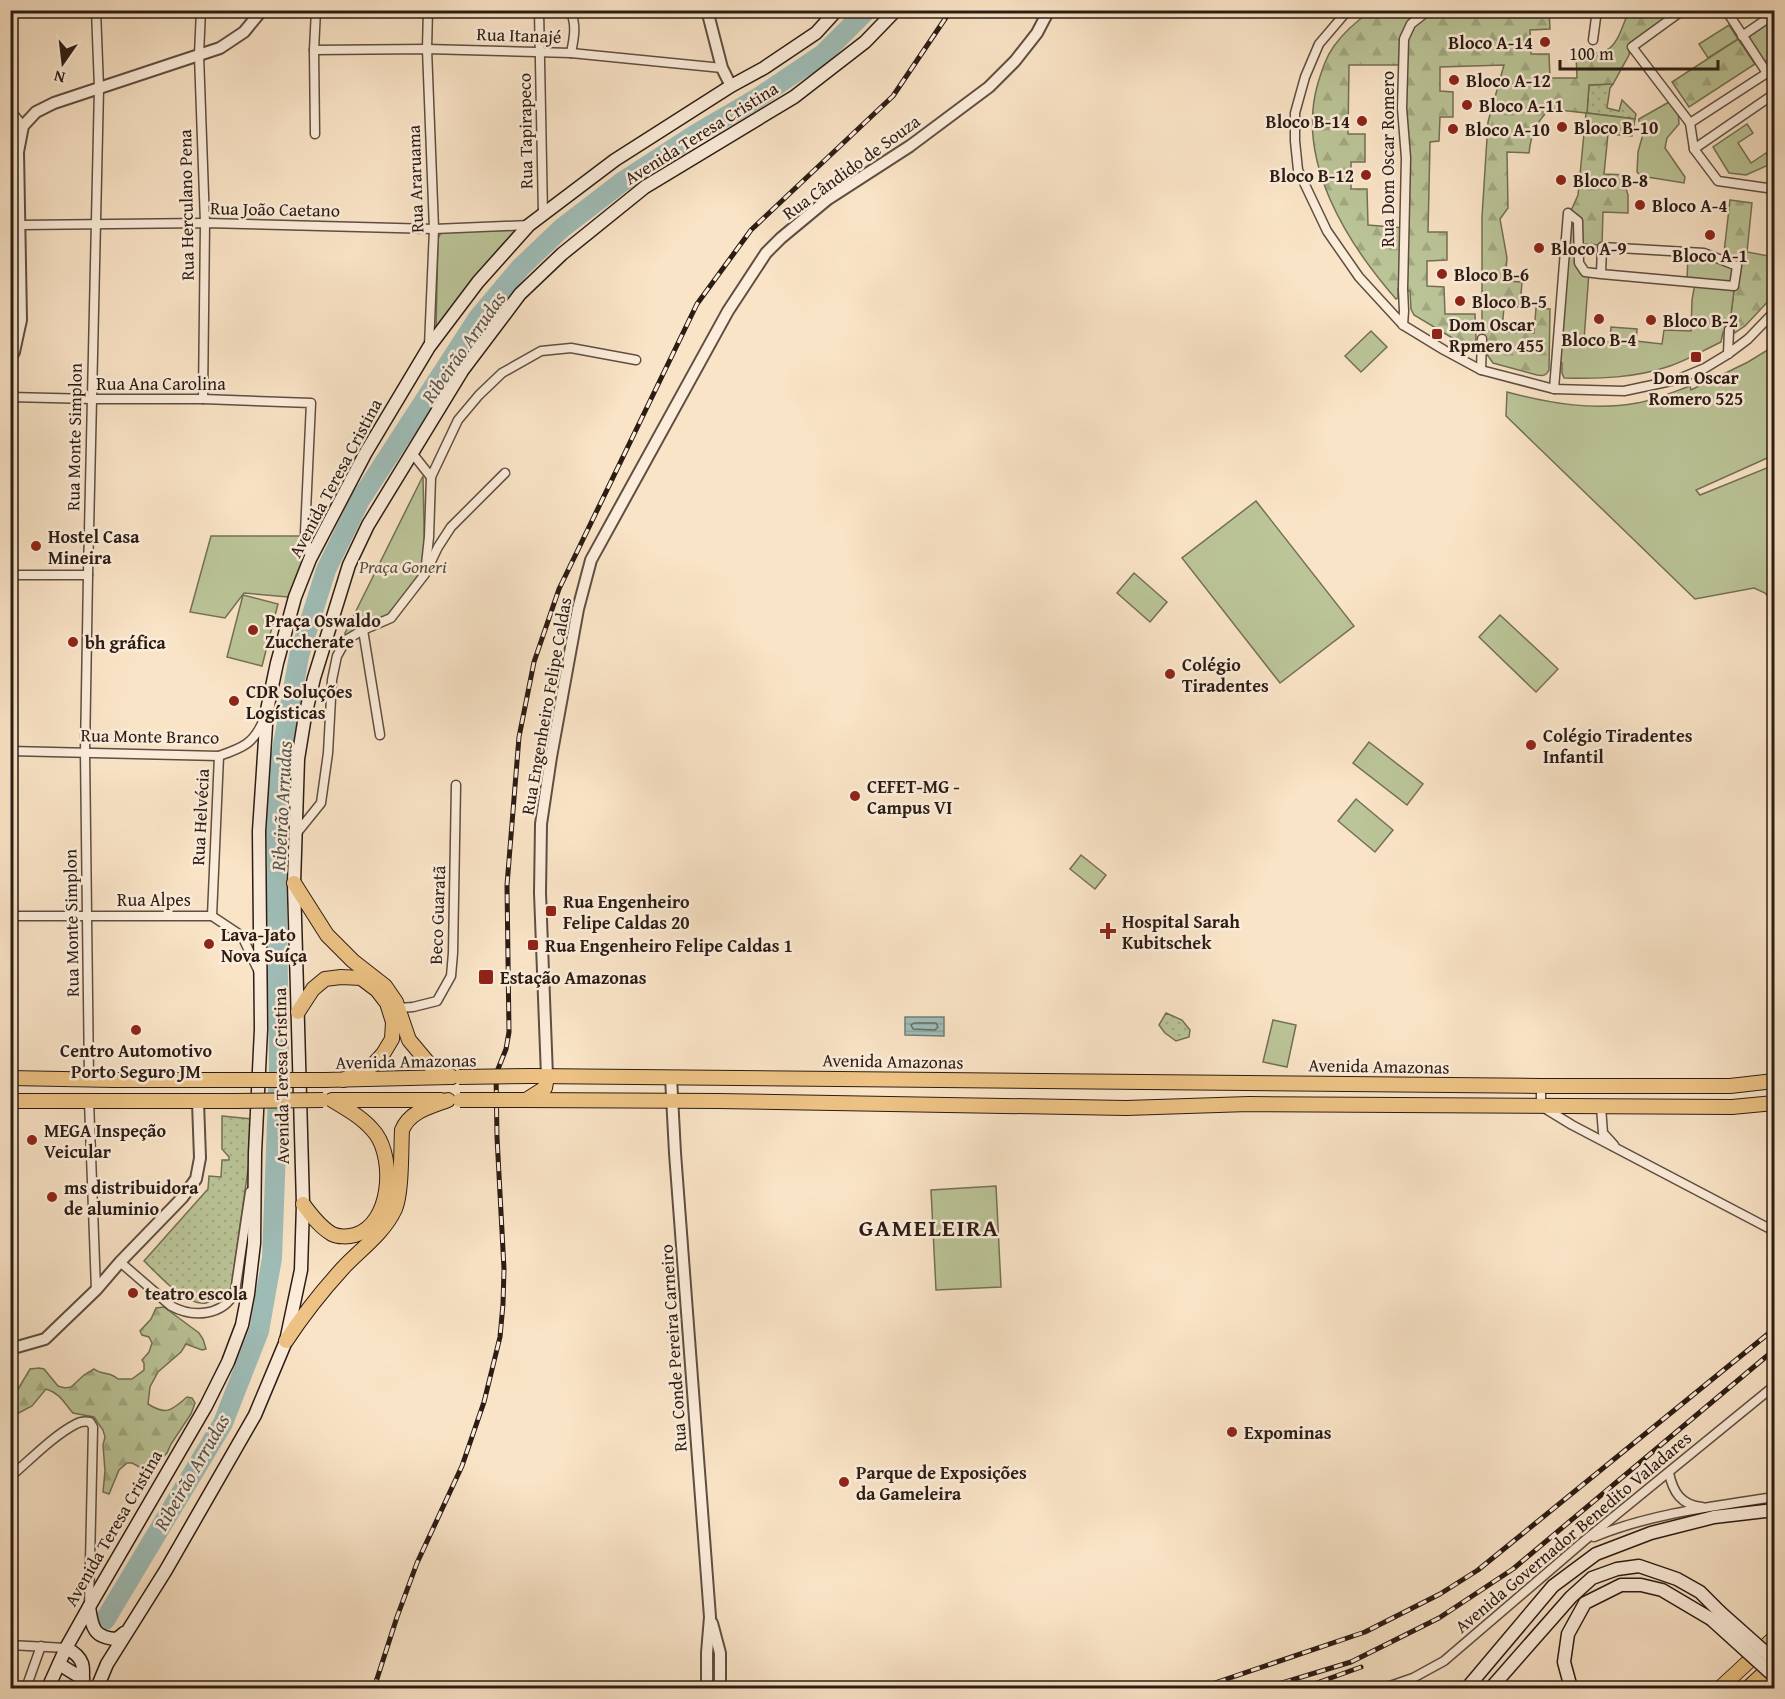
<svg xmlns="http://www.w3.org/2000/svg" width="1785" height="1699" font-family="'Gentium Book Plus',serif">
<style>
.grass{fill:url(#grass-dots);stroke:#737056;stroke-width:1.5}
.forest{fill:url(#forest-firs);stroke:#737056;stroke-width:1.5;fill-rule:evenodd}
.green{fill:#bbc598;stroke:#737056;stroke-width:1.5}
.water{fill:url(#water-rules);stroke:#717d77;stroke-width:1.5}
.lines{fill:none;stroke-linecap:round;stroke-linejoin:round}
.shore{stroke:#656d66;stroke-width:1.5}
.river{stroke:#9fbeb9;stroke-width:20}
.minor-casing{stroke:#5f4e41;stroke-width:11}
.tertiary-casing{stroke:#5f4e41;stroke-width:14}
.secondary-casing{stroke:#2b1c14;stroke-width:15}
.primary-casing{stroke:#2b1c14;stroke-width:16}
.trunk-casing{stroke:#2b1c14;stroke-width:16}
.minor{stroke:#fceddb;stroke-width:8}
.tertiary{stroke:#fceddb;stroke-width:10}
.secondary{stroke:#fceddb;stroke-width:12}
.primary{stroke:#edc284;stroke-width:14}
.trunk{stroke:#edc284;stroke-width:14}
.rail-casing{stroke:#2b1c14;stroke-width:5}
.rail{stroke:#fceddb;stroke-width:3;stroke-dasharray:9;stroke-linecap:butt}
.secondary-bridge-casing{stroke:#2b1c14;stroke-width:15;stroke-linecap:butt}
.primary-bridge-casing{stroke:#2b1c14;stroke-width:16;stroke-linecap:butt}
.secondary-bridge{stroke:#fceddb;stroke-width:12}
.primary-bridge{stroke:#edc284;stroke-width:14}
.poi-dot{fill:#8f2418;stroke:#fceddb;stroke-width:2}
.labels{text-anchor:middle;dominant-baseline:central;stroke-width:5;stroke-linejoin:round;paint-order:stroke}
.street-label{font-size:18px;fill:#2b1c14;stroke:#fceddb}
.poi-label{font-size:18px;font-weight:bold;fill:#2b1c14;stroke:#fceddb;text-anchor:start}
.park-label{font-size:18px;font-style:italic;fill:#564f3c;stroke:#fceddb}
.water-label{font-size:20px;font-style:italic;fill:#54554e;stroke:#fceddb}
.district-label{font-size:24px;font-weight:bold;letter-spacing:1.5px;fill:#2b1c14;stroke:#fceddb}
</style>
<defs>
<pattern id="grass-dots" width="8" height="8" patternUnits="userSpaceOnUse" patternTransform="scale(1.5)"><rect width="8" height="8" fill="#bbc598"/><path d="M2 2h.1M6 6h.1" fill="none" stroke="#a1a982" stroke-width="1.8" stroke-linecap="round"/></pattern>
<pattern id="forest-firs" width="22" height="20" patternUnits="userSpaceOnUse" patternTransform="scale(1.5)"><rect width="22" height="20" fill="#bbc598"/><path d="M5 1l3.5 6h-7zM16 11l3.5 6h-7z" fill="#a1a982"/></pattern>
<pattern id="water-rules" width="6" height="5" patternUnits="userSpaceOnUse" patternTransform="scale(1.5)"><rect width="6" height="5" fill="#9fbeb9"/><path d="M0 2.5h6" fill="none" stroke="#89a39e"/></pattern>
</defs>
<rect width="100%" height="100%" fill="#fae4c7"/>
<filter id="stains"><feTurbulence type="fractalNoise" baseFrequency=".00333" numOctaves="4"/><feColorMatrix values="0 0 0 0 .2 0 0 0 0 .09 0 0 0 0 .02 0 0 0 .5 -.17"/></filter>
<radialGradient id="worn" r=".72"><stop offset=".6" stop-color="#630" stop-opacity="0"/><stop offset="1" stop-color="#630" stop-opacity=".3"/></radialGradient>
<g class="grass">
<path d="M1613,84L1610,88L1607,108L1619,111L1622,100L1636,114L1635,119L1587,113L1589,85Z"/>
<path d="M1166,1013L1182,1020L1190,1030L1189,1037L1176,1041L1165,1033L1159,1025Z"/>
<path d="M222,1116L252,1119L250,1156L231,1288C224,1293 215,1301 206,1303C186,1307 158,1274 144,1261L208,1189L209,1176L221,1177L222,1160H229V1157L222,1149Z"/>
</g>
<g class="forest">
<path d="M1371,11H1407L1411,24L1436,11H1549L1550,29L1530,30L1531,54H1549L1550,78H1577L1576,53C1617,57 1615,43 1629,11H1683L1630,46L1629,55L1613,84L1589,85L1587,113L1635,119L1632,136L1608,134L1604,174L1626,175L1625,185L1628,195V213L1603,212L1602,245L1581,244L1570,213L1578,195L1586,113L1550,109C1536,122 1531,134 1529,153L1507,152L1508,208L1500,219L1507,258L1505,281L1522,282L1520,307L1504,306L1502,332L1534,333L1536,308L1550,309L1549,370C1546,376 1543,376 1537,375L1493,363L1488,356L1482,339V217L1488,122L1504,65L1440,67V91L1453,92V117H1440L1439,141L1430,142L1428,232H1447V260L1427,261V286L1444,287L1445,314H1475L1476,338L1474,351L1414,315L1411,309L1410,291L1398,289V298L1396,299C1347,243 1295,161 1318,83C1322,70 1326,57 1334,46C1344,32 1358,20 1371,11ZM1349,65H1403L1404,228L1368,225L1367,189H1351V162H1365V134H1348Z"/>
<path d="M1738,39L1755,64L1689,107L1672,82Z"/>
<path d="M1730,200L1752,203L1747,252L1774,257V295L1745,326L1733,334L1734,330H1729L1737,267L1723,261Z"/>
<path d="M164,1307L199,1333L203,1339L206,1349L202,1350L186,1344L181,1352L158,1372L150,1387L148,1404C167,1416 172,1410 187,1397L192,1398L195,1403L191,1414L171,1444L167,1453L158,1462L153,1474L132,1463H127L119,1470L109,1494L103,1492L105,1471L103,1445L105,1437L103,1430L94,1417L73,1413C64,1403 60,1393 46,1389L32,1406L15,1415L11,1413L12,1392L17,1391L30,1369L39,1368L44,1369L58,1386L65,1388L71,1387L84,1375L94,1369C103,1376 108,1370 118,1379H132L144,1370V1363L142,1360L149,1352L152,1343L149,1337L142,1335L140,1331L151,1319L156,1308Z"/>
</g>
<g class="green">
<path d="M1774,14V56L1761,64L1742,36Z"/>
<path d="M1729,25L1738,39L1708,58L1699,44Z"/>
<path d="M1669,102L1678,110L1679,124L1667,138L1665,148L1685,177L1684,183L1641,176L1637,172L1638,152L1645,127L1639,122V119Z"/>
<path d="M1747,124L1753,133L1738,143L1751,163L1766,153L1773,163L1746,175L1729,173L1713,147Z"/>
<path d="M1568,213L1579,221V263L1589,272L1584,340L1610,342L1611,327L1637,329L1636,341L1662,344L1664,330L1691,331L1692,300L1695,283L1687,282L1688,252L1737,266L1729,330L1723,332L1721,342C1704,350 1688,360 1670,366C1635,378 1600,379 1564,378L1562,373V363H1555Z"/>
<path d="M516,230C485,262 461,293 436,329L438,239L440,234L445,232Z"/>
<path d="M1371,331L1387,347L1361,372L1345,356Z"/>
<path d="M1774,346V455L1696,490L1700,495L1774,465V604L1765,593L1754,588L1695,599L1506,416L1507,392C1548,403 1593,411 1637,403C1654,400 1673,392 1690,386L1691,390L1748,362Z"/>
<path d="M423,476L425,574L391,618L343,637Z"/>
<path d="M1256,501L1354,626L1280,683L1182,558Z"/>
<path d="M211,536H304L308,557L288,597L244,593L225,618L190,612Z"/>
<path d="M1134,573L1167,602L1150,622L1117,593Z"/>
<path d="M243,595L278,604L262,666L227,657Z"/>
<path d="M1500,615L1558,669L1536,692L1479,637Z"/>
<path d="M1369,742L1423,784L1407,805L1353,763Z"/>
<path d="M1356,799L1393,830L1375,852L1338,821Z"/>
<path d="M1081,855L1106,875L1095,889L1070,869Z"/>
<path d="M1273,1020L1296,1025L1287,1067L1263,1062Z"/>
<path d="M996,1186L1001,1287L936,1290L931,1190Z"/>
</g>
<path class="water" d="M905,1017H944V1036L905,1035Z"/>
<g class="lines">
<path class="shore" d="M914,1023H936L938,1027L935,1030L913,1029L911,1025Z"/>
<path class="river" d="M105,1620L223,1423L259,1331L272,1258L279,1068L276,826L280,761L299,656L326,570L360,500L478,318L520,268L562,228L622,182L696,134L756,99L823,54L867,10"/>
<defs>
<g id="minor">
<path d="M201,10L199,55L205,223L203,399"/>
<path d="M428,10L427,49L434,229L429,346"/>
<path d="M539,10L543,215"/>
<path d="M570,10C577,25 574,38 571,53"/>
<path d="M1348,10L1319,44L1305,77L1295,113V141L1298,170L1327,231L1359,277L1403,325L1444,350L1481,370L1554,389L1624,391L1676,380L1705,368L1728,354L1748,339L1774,312"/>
<path d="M1683,10L1632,47L1690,123"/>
<path d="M1726,10L1767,73L1690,123L1694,149L1718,181L1774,189"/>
<path d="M1742,36L1774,14"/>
<path d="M1593,40L1597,10"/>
<path d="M314,50L427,49L571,53L722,68"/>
<path d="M10,110L23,126"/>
<path d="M315,134L314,50L316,10"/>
<path d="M1694,149L1774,94"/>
<path d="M20,225L205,223L434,229L529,225"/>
<path d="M1403,325L1404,311L1403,289L1406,158L1402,108L1404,39L1411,24L1425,13L1436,10"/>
<path d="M1728,354L1729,330"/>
<path d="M1481,370L1482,339"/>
<path d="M1554,389L1568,213L1578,221L1579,263L1585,272L1601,274L1734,286L1737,266L1704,253L1602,247L1601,274"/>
<path d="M10,397L92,399H203L311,403L305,533L310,558"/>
<path d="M412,453L431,477"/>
<path d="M428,568L438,547L451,527L505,473"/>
<path d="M10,575H88"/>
<path d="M363,630L380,735"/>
<path d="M10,751L219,756C242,748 254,744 264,719"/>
<path d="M296,834L321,803L328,753L332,680L337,656L346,640L363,630L391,618L425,574L429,537L431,477L458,420L479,395L502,373L541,351L571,348L636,360"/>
<path d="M10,916H212L242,936L258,970"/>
<path d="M212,916L219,756"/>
<path d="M398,1008L413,1007L437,1001L451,976L453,953L456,785"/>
<path d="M89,1079L85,752L88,575L99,88L96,10"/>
<path d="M1541,1086V1106L1572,1125L1774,1231"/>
<path d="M89,1101L96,1290"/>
<path d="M1601,1107L1603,1133L1614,1145"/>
<path d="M120,1262L171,1306C193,1318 223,1316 235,1292L250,1192"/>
<path d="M1669,1473C1673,1492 1681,1505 1702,1507"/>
<path d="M10,1477C30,1460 54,1435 76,1424C81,1421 85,1421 90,1422L93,1427L89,1607"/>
<path d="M1594,1537C1649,1514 1715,1506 1774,1497"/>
<path d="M10,1645L66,1648"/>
<path d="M26,1688L41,1646"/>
<path d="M1384,1688L1413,1678L1444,1661L1584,1541L1774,1386"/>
</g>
<g id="tertiary">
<path d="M707,10L722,68L731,86"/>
<path d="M10,359L14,352L21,320L18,152L23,126L36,112L54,103L220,48L244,32L262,10"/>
<path d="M547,1076L540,893L541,824L551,757L578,609L591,560L728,311L766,253L781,238L828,199L910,146L989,87L1015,61L1037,33L1049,10"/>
<path d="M671,1077L675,1153L710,1617L707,1653V1688"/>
<path d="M10,1349L45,1339L96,1290L120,1262L182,1198L196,1179L200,1158L198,1102"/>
<path d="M712,1623L720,1653V1688"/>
</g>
<g id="secondary">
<path d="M89,1607C92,1628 94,1638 117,1639L124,1633"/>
<path d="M66,1648C86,1658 84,1668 82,1688"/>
<path d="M59,1664L83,1679"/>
<path d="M48,1688L66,1648L89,1607L206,1406L228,1362L242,1325L248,1294L254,1243L255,1153L261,1029L259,831L267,710L277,663L295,597L310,559L365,454L429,347L478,282L529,225L615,160L731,86L764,68L816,33L837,10"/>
<path d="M97,1688L107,1664L166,1570L255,1415L286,1341L301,1270L303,1204L294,883L298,759L305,716L314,678L349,565L368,525L462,371L520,294L562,254L645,187L794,97L865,42L896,10"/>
<path d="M1467,1688L1553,1586L1596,1554L1651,1533L1714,1517L1774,1510"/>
<path d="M1491,1688L1571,1597L1592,1578L1617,1569L1639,1566L1677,1579L1700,1592L1720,1612"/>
<path d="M1571,1688L1564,1662L1568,1634L1585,1603L1621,1585H1641L1662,1590L1711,1619"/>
</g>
<g id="primary">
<path d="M294,883L327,935L353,961L385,986L396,1002L409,1040L430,1065L452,1077"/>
<path d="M298,1012L313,989L325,979L341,977L361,978L377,990L387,1003L393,1022L392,1039L383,1054L373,1065L343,1080"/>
<path d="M532,1076L1541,1086H1730L1774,1081"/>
<path d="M10,1078L114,1080H213"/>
<path d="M325,1080L451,1077"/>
<path d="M334,1100H441"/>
<path d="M523,1100L719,1101L1126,1108L1249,1104L1732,1107L1774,1103"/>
<path d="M526,1100L545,1088L547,1076"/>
<path d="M10,1101H235"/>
<path d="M303,1204C311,1215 320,1227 332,1234C338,1237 348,1237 355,1235C391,1224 395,1161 376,1134C364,1118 348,1110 332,1100"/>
<path d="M286,1341C303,1315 322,1291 343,1268C361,1249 384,1233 395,1209C402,1193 401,1149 402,1130C410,1111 430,1107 448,1100"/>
</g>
<g id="trunk">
<path d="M1720,1688L1774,1638"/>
<path d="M1748,1688L1774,1664"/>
</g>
</defs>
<use href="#minor" class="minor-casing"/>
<use href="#tertiary" class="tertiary-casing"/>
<use href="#secondary" class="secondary-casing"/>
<use href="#primary" class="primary-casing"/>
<use href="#trunk" class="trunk-casing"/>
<use href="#minor" class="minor"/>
<use href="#tertiary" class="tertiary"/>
<use href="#secondary" class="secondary"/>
<use href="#primary" class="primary"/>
<use href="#trunk" class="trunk"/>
<defs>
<g id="rail">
<path d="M374,1688L397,1617L417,1563L462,1466L484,1402L500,1337L503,1304L504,1269L497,1137L496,1074L506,1049L509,1032L507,885L519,737L534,662L559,589L697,304L751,230L893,96L951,10"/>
<path d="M1200,1688L1365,1632L1440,1594L1478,1570L1774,1329"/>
<path d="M1265,1688L1351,1662L1439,1618L1513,1569L1774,1350"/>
<path d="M1303,1688L1361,1667"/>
</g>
</defs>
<use href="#rail" class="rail-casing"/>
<use href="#rail" class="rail"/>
<defs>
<g id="secondary-bridge">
<path d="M1720,1612L1774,1660"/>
<path d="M1711,1619L1774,1676"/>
</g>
<g id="primary-bridge">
<path d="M459,1077L532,1076"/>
<path d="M213,1080H325"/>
<path d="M460,1100H523"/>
<path d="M235,1101L323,1100"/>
</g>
</defs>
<use href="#secondary-bridge" class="secondary-bridge-casing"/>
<use href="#primary-bridge" class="primary-bridge-casing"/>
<use href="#secondary-bridge" class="secondary-bridge"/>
<use href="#primary-bridge" class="primary-bridge"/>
</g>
<g class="poi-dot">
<circle cx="1545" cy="42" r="6"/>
<circle cx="1454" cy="80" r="6"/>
<circle cx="1467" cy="105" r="6"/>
<circle cx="1362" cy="121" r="6"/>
<circle cx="1562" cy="127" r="6"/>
<circle cx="1453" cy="129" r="6"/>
<circle cx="1366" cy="175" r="6"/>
<circle cx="1561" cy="180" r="6"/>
<circle cx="1640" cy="205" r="6"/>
<circle cx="1710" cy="235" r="6"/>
<circle cx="1539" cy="248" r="6"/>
<circle cx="1442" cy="274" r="6"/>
<circle cx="1460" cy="301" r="6"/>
<circle cx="1599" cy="319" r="6"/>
<circle cx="1651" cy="320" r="6"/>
<rect x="1431" y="328" width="12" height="12" rx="3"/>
<rect x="1690" y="351" width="12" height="12" rx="3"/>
<circle cx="36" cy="546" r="6"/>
<circle cx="253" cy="630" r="6"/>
<circle cx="73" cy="642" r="6"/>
<circle cx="1170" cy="674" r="6"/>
<circle cx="234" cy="701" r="6"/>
<circle cx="1531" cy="745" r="6"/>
<circle cx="855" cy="796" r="6"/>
<rect x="545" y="905" width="12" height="12" rx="3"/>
<path d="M1105 922h6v6h6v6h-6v6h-6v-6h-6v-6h6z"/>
<circle cx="209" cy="944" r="6"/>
<rect x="527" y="939" width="12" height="12" rx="3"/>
<rect x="478" y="969" width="16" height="16" rx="3"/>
<circle cx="136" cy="1030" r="6"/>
<circle cx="32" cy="1140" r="6"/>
<circle cx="52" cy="1197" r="6"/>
<circle cx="133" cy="1293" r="6"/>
<circle cx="1232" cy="1432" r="6"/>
<circle cx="844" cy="1482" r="6"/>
</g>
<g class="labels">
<g class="street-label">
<text transform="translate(519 35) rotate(2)">Rua Itanajé</text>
<text transform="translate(525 131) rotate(-91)">Rua Tapirapeco</text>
<text transform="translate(701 133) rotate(-32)">Avenida Teresa Cristina</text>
<text transform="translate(1387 159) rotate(-90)">Rua Dom Oscar Romero</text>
<text transform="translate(851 167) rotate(-36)">Rua Cândido de Souza</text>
<text transform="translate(415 179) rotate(-92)">Rua Araruama</text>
<text transform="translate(186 205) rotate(-91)">Rua Herculano Pena</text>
<text transform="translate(275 209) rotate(1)">Rua João Caetano</text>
<text x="161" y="383">Rua Ana Carolina</text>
<text transform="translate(74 437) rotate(-89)">Rua Monte Simplon</text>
<text transform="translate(335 478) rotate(-62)">Avenida Teresa Cristina</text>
<text transform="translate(546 706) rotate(-80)">Rua Engenheiro Felipe Caldas</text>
<text transform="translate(150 736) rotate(1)">Rua Monte Branco</text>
<text transform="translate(200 817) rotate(-87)">Rua Helvécia</text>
<text x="154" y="899">Rua Alpes</text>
<text transform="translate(437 915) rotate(-88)">Beco Guaratã</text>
<text transform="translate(71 923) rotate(-91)">Rua Monte Simplon</text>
<text transform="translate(406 1061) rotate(-1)">Avenida Amazonas</text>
<text transform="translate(893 1061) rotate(1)">Avenida Amazonas</text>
<text transform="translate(1379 1066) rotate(1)">Avenida Amazonas</text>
<text transform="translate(281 1076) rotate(-91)">Avenida Teresa Cristina</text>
<text transform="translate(673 1348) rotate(-94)">Rua Conde Pereira Carneiro</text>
<text transform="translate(113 1528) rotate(-60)">Avenida Teresa Cristina</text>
<text transform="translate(1573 1532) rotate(-40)">Avenida Governador Benedito Valadares</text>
</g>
<g class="poi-label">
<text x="1533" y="42" text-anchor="end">Bloco A-14</text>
<text x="1466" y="80">Bloco A-12</text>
<text x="1479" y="105">Bloco A-11</text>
<text x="1350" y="121" text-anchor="end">Bloco B-14</text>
<text x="1574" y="127">Bloco B-10</text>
<text x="1465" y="129">Bloco A-10</text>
<text x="1354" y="175" text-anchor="end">Bloco B-12</text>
<text x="1573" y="180">Bloco B-8</text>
<text x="1652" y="205">Bloco A-4</text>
<text x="1551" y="248">Bloco A-9</text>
<text x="1710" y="255" text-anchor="middle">Bloco A-1</text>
<text x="1454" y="274">Bloco B-6</text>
<text x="1472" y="301">Bloco B-5</text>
<text x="1663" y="320">Bloco B-2</text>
<text x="1449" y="324">Dom Oscar<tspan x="1449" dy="21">Rpmero 455</tspan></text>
<text x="1599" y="339" text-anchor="middle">Bloco B-4</text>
<text x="1696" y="377" text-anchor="middle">Dom Oscar<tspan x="1696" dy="21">Romero 525</tspan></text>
<text x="48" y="536">Hostel Casa<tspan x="48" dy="21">Mineira</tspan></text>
<text x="265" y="620">Praça Oswaldo<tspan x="265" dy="21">Zuccherate</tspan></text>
<text x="85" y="642">bh gráfica</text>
<text x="1182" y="664">Colégio<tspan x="1182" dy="21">Tiradentes</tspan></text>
<text x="246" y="691">CDR Soluções<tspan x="246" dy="21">Logísticas</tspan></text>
<text x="1543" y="735">Colégio Tiradentes<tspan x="1543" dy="21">Infantil</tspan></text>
<text x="867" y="786">CEFET-MG -<tspan x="867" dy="21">Campus VI</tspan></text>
<text x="563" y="901">Rua Engenheiro<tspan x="563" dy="21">Felipe Caldas 20</tspan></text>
<text x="1122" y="921">Hospital Sarah<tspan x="1122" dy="21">Kubitschek</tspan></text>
<text x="221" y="934">Lava-Jato<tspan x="221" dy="21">Nova Suíça</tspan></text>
<text x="545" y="945">Rua Engenheiro Felipe Caldas 1</text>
<text x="500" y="977">Estação Amazonas</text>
<text x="136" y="1050" text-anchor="middle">Centro Automotivo<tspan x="136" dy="21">Porto Seguro JM</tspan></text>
<text x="44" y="1130">MEGA Inspeção<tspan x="44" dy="21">Veicular</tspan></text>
<text x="64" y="1187">ms distribuidora<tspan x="64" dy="21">de aluminio</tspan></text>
<text x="145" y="1293">teatro escola</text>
<text x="1244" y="1432">Expominas</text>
<text x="856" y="1472">Parque de Exposições<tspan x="856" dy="21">da Gameleira</tspan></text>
</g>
<g class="park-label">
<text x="403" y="566">Praça Goneri</text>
</g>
<g class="water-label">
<text transform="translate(463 347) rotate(-55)">Ribeirão Arrudas</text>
<text transform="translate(281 806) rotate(-87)">Ribeirão Arrudas</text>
<text transform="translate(191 1472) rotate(-60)">Ribeirão Arrudas</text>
</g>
<g class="district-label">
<text x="929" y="1227">GAMELEIRA</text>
</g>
</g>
<rect width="1785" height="1699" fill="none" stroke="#fae4c7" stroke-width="36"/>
<rect x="12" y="12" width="1761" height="1675" fill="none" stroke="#2b1c14" stroke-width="3"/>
<rect x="18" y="18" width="1749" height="1663" fill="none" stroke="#2b1c14" stroke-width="1.5"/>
<g transform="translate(63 63) rotate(194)" stroke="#fceddb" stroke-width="4.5" paint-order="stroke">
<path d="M0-4.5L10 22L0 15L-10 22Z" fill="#2b1c14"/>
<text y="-9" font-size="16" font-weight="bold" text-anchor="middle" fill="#2b1c14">N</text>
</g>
<path d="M1560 60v9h158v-9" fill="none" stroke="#2b1c14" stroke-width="3"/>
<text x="1569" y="60" font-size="18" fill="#2b1c14" stroke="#fceddb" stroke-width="4.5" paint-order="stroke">100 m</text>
<rect width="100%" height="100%" filter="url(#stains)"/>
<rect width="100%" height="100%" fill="url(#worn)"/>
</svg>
